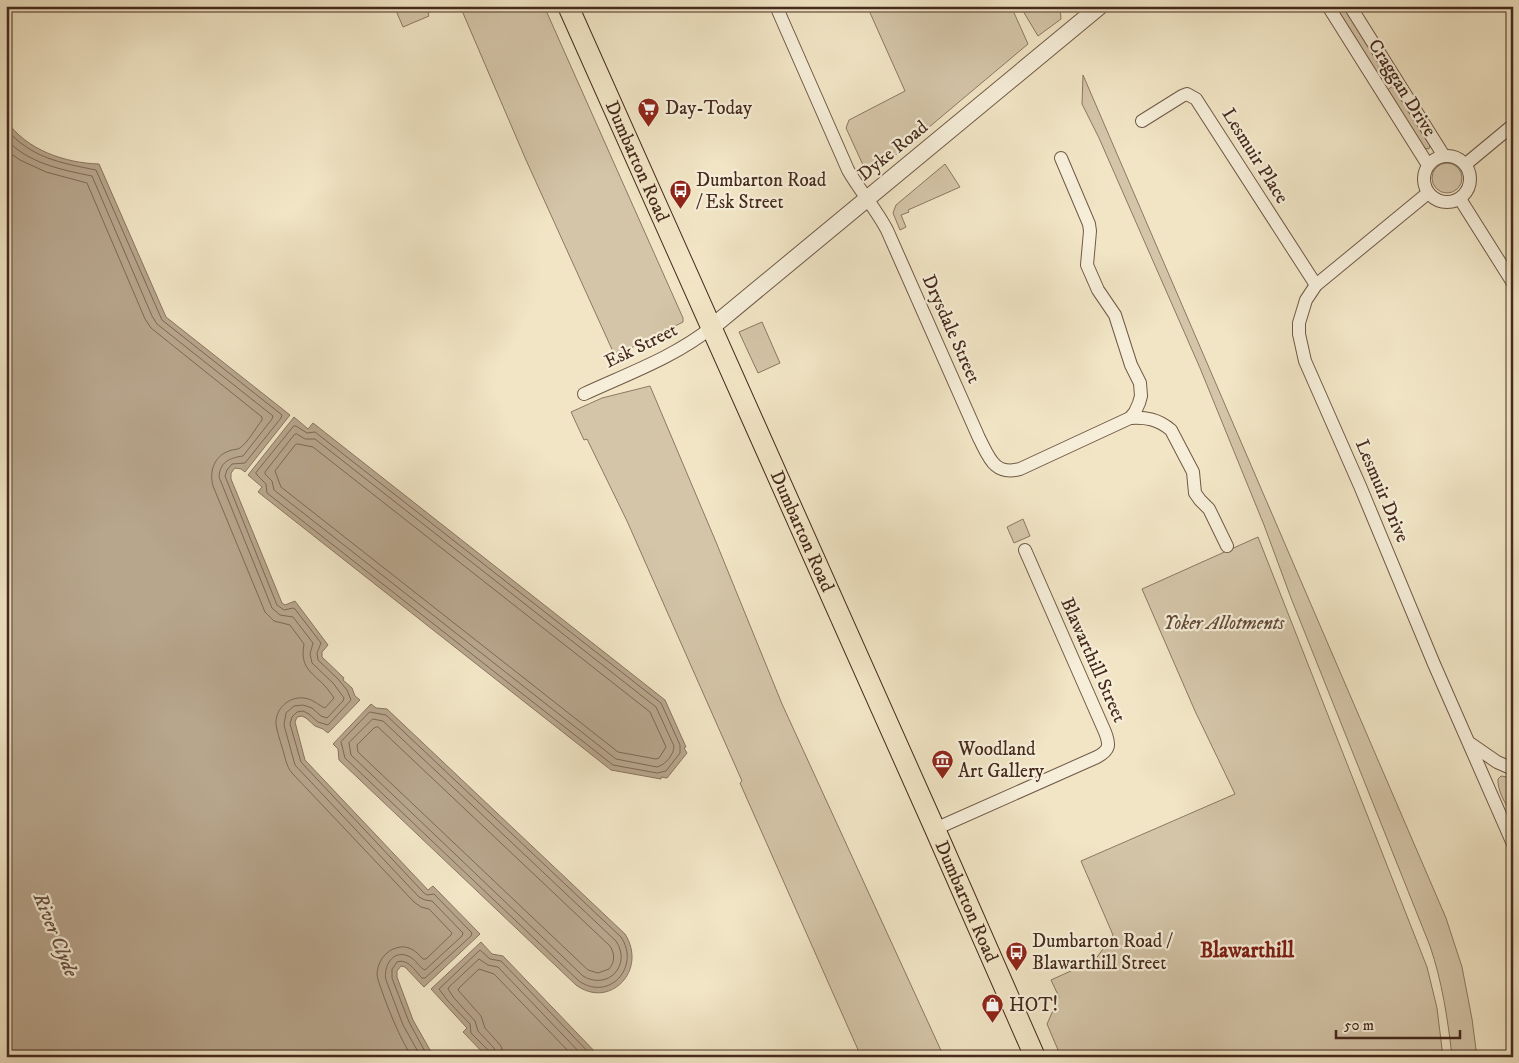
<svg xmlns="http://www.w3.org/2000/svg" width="1519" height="1063" font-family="'IM FELL DW Pica',serif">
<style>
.green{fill:#d4c5a8;stroke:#8c7862}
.water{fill:#b7a58c;stroke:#897460}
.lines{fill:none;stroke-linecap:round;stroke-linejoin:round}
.shore{stroke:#7e6854;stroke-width:1}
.minor-casing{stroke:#705947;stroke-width:14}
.tertiary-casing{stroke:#705947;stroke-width:18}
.primary-casing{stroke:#452a1d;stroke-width:22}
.minor{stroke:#f6eed9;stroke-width:12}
.tertiary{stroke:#f6eed9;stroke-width:16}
.primary{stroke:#f1e5c5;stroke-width:20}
.labels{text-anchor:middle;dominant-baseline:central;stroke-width:4.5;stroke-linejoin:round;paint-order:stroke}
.street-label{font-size:19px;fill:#452a1d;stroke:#f6eed9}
.poi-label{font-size:19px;fill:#452a1d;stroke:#f6eed9;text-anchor:start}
.park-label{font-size:19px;font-style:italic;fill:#624939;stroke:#f6eed9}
.water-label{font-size:20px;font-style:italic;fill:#674f3e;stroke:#f6eed9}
.quarter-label{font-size:21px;font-weight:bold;fill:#7a1f14;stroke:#f6eed9}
</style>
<rect width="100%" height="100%" fill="#f1e5c5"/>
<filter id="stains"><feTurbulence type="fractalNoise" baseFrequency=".004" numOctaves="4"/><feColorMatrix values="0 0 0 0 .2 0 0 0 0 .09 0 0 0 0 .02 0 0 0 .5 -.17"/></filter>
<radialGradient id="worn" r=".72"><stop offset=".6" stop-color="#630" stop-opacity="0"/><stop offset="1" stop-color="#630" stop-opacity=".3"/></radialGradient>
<g class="green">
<path d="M394,6H443L428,13L429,16L403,27Z"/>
<path d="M460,6H544L683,318V322L615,356L526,160Z"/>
<path d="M867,6H1011L1028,44L897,154L867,168L863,165L846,128L849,120L905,91Z"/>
<path d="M1020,6H1060L1061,19L1038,36Z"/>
<path d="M1335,6H1343L1384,71L1378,75Z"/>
<path d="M1083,75L1446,918L1462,967L1472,1019L1477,1057H1452C1448,1020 1442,981 1430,946L1291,598L1264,525L1200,368L1099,138L1082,104Z"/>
<path d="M1393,86L1430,144L1429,149L1424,148L1387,90Z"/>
<circle cx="1447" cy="178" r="15"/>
<path d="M945,164L960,187L908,210L909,212L901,215L906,227L900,230L893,213L896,205Z"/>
<path d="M762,322L780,363L758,373L739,332Z"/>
<path d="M650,386L716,542L782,704L944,1057H865L863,1051L859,1052L740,783L742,781L627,521L587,439L584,440L571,412L602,398Z"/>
<path d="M1023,519L1030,536L1014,543L1007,527Z"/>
<path d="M1258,537L1427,967L1437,1008L1443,1057H1316L1308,1054L1307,1057H1061L1047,1024L1059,997L1051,980L1095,960L1113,935L1081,861L1235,794L1195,711L1142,589Z"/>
<path d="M1501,776L1513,778V812C1505,807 1497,788 1498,779Z"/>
</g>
<g class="water">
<path d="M6,120C26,150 65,163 99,164L166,317L290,415L245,472L241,469L235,468L231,473V479L282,603L285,605L295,601L328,645L322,652V657L344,678L343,680L352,688L355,696L360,700L328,733L323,729L315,726L306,718L302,716L297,717L295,722L305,760L428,890L433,886L480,934L424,987L405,967L401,966L397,971V977L413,1020L434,1057H6Z"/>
<path d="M294,417L308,429L313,423L665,700L686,747L684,748L687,753L667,778L661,777V779L611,770L258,492L262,487L248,475Z"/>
<path d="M371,704L376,708L387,709L625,934C648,970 610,1010 576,985L339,760L338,749L333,744Z"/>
<path d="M481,942L492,954L503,956L600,1057H487L463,1032L467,1028L431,989Z"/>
</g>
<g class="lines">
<g class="shore">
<path d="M6,129C31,158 61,163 96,170L162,320L282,415L281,418L245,463L232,464L227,470L225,476L277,605L284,610L293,608L295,609L321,643L317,653L318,660L338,679L347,690L351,700L328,725L318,722L309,714L303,711L297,712L292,717L290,724L301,762L424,893L427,895L434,894L472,933L471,936L425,978H422C415,971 408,958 397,962L392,969V978L409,1022L428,1057"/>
<path d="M6,139C27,163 62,170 92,176L152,316L157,324L273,416L272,419L243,456C229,458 220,462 219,477L272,608L280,615L293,617L313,643L310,654L312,663L333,683L344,698L343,701L327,718L321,716L312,708L303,705L294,706L286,713L284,725L295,765L419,897L425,900L432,901L463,933L462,936L425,970L423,969C418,965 414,958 408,956C392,949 383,968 386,980L403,1025L421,1057"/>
<path d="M6,150L20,160L46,172L87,183L145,319L151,328L262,417V420C255,429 249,441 240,448C237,450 233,449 229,451C214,456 209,472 213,486L265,612L274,621L290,625L304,644C300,667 310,671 324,685C328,689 331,694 334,698L325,708C318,705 313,699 304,698C289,696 275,709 276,724C277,732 280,740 282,747C285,756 286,766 292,773L414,902L421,907L429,909L452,933L451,935L426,959H423C416,951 408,944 396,948C385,951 377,963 377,975C378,982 382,990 384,997C392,1018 400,1038 412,1057"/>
<path d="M294,426H296L307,433L315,432L661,703L680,745V753L666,771L657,773L613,765L267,493L266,484L257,475L256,473Z"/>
<path d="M297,434L305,439H315L656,707L674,746C674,755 665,765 657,767L616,759L274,490L272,481L265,474V472L294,435Z"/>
<path d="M298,444L313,447L650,712L666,747L659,758L656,759L618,752L281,487L275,471L295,445Z"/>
<path d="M370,712L386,715L621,937C641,967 609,1002 579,981L345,758L341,742Z"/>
<path d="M373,719L383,721L616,941C632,965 608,991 583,976L351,755L349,743Z"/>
<path d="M378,727L610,946C615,954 615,962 609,969L598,973L588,970L358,752L357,745L374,728Z"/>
<path d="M490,1057L489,1051L471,1033L470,1024L448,1001L439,989L480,950L490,959L501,961L593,1057"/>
<path d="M496,1057L494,1048L478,1031L475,1021L454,998L448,989L449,987L479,959L488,965L498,967L584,1057"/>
<path d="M504,1057L501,1046L485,1028L481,1016L458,990L459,988L479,969L494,974L574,1057"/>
</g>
<defs>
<g id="minor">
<path d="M776,6L848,170C860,191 876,209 887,230L979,438C989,457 994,476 1020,469L1130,418L1135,412L1139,403L1141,396L1140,383L1131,365L1115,315L1098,290L1087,265L1090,231L1089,224L1061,158"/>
<path d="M1328,6L1428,165"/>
<path d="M1350,6L1444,156"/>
<path d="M1142,121L1182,96L1187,94L1196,99L1316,285"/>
<circle cx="1447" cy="179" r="23"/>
<path d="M1466,164L1513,125"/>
<path d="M1428,193L1316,285L1306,300L1299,323V334L1305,361L1360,486L1434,664L1513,844"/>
<path d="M1460,199L1513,283"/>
<path d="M584,394C627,374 675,357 712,327"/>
<path d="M1130,418C1146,417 1158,419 1171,430L1193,472L1195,493L1200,500L1209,509L1227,546"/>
<path d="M1471,744L1497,762L1513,769"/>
<path d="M935,829L1097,757C1110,750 1110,745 1105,732L1025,550"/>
</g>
<path id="tertiary" d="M712,327L1100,6"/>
<g id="primary">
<path id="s1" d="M568,6L935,829L1035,1057"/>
</g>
</defs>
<use href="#minor" class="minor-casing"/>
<use href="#tertiary" class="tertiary-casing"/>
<use href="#primary" class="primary-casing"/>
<use href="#minor" class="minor"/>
<use href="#tertiary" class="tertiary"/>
<use href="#primary" class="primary"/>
</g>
<defs>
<symbol id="supermarket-pin" viewBox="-11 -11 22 30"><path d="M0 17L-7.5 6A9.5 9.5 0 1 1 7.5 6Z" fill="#8f2418" stroke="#f6eed9"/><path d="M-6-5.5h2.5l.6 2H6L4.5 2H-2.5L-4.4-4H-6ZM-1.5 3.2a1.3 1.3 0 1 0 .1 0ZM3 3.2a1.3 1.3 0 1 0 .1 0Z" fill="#fff"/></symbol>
<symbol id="bus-pin" viewBox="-11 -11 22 30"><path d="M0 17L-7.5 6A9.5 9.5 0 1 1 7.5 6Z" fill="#8f2418" stroke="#f6eed9"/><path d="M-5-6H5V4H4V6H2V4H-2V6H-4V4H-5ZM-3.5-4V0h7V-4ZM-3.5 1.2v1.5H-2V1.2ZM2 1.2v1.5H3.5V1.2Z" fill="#fff"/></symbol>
<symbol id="museum-pin" viewBox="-11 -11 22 30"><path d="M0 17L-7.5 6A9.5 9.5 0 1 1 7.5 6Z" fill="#8f2418" stroke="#f6eed9"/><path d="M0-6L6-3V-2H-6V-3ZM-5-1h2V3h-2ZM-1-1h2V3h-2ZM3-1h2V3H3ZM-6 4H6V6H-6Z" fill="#fff"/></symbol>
<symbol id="shop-pin" viewBox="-11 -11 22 30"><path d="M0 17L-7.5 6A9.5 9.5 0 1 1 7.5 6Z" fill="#8f2418" stroke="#f6eed9"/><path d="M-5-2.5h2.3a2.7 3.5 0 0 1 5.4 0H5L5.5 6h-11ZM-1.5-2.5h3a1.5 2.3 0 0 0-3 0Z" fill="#fff"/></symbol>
</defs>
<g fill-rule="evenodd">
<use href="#supermarket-pin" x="636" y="96" width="25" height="34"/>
<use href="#bus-pin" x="668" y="178" width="25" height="34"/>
<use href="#museum-pin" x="930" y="748" width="25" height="34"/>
<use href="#bus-pin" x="1004" y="940" width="25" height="34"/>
<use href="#shop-pin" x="980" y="992" width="25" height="34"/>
</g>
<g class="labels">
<g class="street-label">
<text transform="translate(1402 88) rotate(58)">Craggan Drive</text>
<text transform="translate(893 151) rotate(-39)">Dyke Road</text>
<text transform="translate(1255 156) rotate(58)">Lesmuir Place</text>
<text stroke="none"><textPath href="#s1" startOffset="170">Dumbarton Road</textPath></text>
<text transform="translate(951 329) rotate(66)">Drysdale Street</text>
<text transform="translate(641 346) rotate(-26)">Esk Street</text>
<text transform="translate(1382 491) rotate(67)">Lesmuir Drive</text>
<text stroke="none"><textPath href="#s1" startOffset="575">Dumbarton Road</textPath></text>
<text transform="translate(1093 660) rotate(66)">Blawarthill Street</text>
<text stroke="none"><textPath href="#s1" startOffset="980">Dumbarton Road</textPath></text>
</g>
<g class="poi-label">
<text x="665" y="108">Day-Today</text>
<text x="696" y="180">Dumbarton Road<tspan x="696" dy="22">/ Esk Street</tspan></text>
<text x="958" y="749">Woodland<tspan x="958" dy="22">Art Gallery</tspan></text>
<text x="1032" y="941">Dumbarton Road /<tspan x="1032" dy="22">Blawarthill Street</tspan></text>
<text x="1009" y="1005">HOT!</text>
</g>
<g class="park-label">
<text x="1224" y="623">Yoker Allotments</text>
</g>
<g class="water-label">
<text transform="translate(55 935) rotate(68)">River Clyde</text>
</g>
<g class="quarter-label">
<text x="1247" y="951">Blawarthill</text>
</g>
</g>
<rect width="1519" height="1063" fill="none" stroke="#f1e5c5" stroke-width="25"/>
<rect x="8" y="8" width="1504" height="1048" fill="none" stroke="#452a1d" stroke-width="2.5"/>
<rect x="12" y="12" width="1494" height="1038" fill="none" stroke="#452a1d"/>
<path d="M1336 1030v8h124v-8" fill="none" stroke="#452a1d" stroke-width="2.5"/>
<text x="1344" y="1030" font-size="15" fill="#452a1d" stroke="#f6eed9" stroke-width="4" paint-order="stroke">50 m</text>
<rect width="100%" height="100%" filter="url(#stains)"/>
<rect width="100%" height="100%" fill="url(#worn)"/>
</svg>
